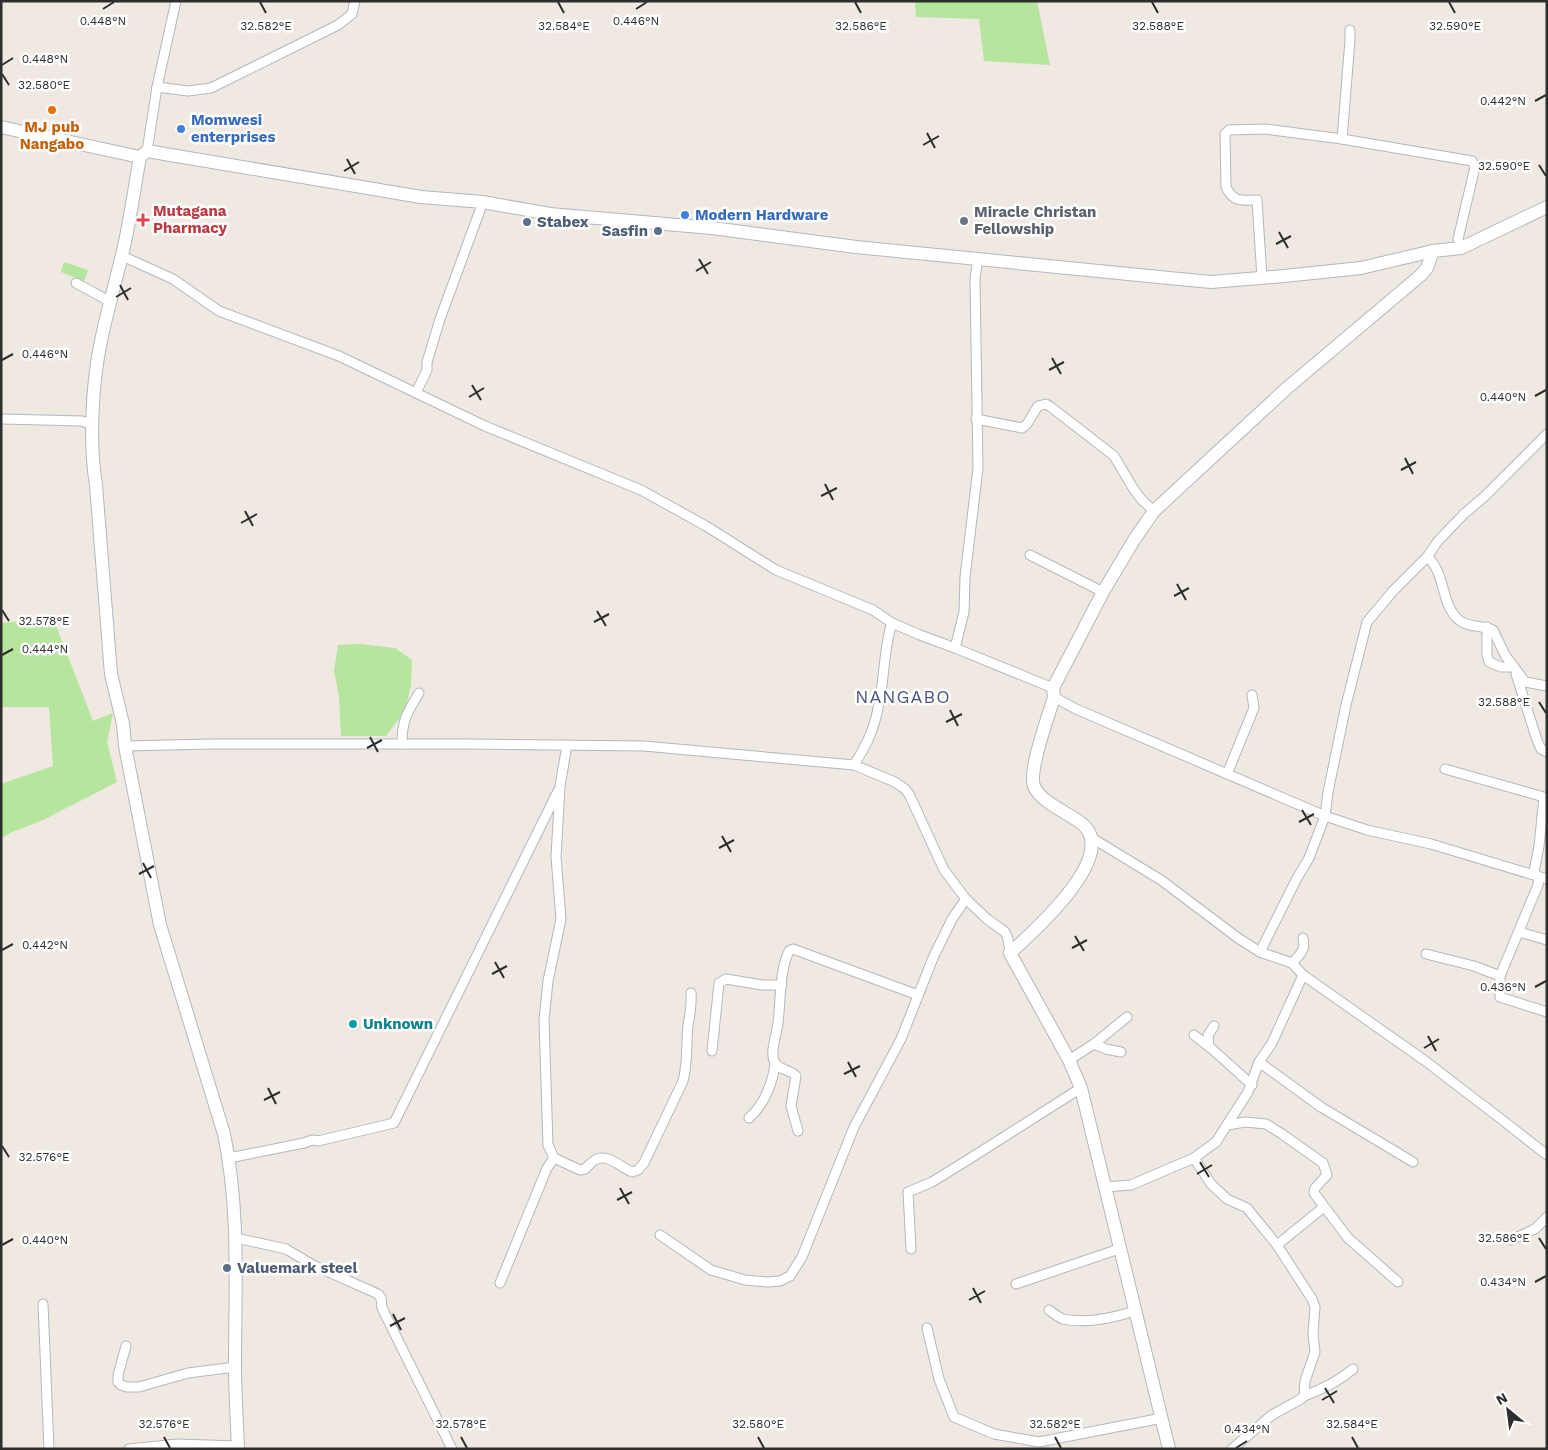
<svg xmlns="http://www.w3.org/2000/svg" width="1548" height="1450" font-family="'Work Sans',sans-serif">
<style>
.green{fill:#b6e59e}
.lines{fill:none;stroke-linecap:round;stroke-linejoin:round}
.street-casing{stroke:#b4b7c1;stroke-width:11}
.secondary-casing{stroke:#b4b7c1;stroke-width:14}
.street{stroke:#fff;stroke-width:9}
.secondary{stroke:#fff;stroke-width:12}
.ticks{fill:none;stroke:#2e2e2e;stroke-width:2}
.food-dot{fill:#e8710a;stroke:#fff;stroke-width:2}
.shop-dot{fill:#3f7fe0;stroke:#fff;stroke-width:2}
.health-dot{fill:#e0444e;stroke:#fff;stroke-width:2}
.worship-dot{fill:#6b7280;stroke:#fff;stroke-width:2}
.service-dot{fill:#5c6f8a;stroke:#fff;stroke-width:2}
.culture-dot{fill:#0f9aa8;stroke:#fff;stroke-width:2}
.labels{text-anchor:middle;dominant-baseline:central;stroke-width:5;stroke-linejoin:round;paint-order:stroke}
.shop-label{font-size:15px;font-weight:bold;fill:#366cbe;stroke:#fff;text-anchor:start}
.food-label{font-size:15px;font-weight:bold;fill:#c56008;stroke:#fff}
.health-label{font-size:15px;font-weight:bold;fill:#be3a42;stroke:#fff;text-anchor:start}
.worship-label{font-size:15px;font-weight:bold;fill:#5b616d;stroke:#fff;text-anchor:start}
.service-label{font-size:15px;font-weight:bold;fill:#4e5e75;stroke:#fff;text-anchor:start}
.culture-label{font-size:15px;font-weight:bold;fill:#0d838f;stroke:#fff;text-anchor:start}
.quarter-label{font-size:18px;letter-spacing:1px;fill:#4d5680;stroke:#fff}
.ticks-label{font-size:12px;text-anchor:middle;fill:#2e2e2e;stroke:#fff;stroke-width:5;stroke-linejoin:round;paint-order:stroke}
</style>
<rect width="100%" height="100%" fill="#efe9e1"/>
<g class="green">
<path d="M915,1H1037L1050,65L984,61L979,19L916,17Z"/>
<path d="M64,262L88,270L84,281L61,272Z"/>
<path d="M53,618L93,721L113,713L107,742L117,782L43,820L10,833L1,839V784L53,766L49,707H1V623Z"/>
<path d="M359,644L395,648L412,660L411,685L405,711L386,736H341L339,697L334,671L338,645Z"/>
</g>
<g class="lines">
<defs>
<g id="street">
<path d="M1350,30V40L1342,139L1472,161L1475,167L1458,239L1461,248"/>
<path d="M157,87L188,91L211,88L338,25L352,14L355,1"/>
<path d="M147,151L157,87L176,1"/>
<path d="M122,256L173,279L219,311L339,356L485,426L641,490L706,526L776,570L873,610L892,623L920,635L955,648L1053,688"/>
<path d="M1262,278L1257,200C1241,200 1234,203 1226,187L1225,134L1229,130L1265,129L1342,139"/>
<path d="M76,283L111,302"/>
<path d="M416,393L427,370V362L440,319L483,202"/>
<path d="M1,419L82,421L93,425"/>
<path d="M976,419L1022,428L1027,424L1038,406L1046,404L1051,407L1114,456L1133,488L1141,499L1154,511"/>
<path d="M1030,555L1103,592"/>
<path d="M1427,557C1446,572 1440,604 1459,620C1469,628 1482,625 1493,630L1505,655L1525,682L1547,686"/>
<path d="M1487,627V655L1489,662L1501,667H1513"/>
<path d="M955,648L964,612L965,577L978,468L975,279L978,258"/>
<path d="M1516,674L1537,740L1541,749L1547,752"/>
<path d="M1054,697L1076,709L1325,816L1367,830L1431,844L1547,879"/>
<path d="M402,744C402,720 407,713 419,693"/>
<path d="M125,746L211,744H470L644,746L854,765L895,782L905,789L909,794L944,870L966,899L987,919L1005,932L1008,939L1010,953"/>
<path d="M854,765C866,746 874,730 878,708C885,680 883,650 892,623"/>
<path d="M1445,769L1544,797L1539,846L1534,872L1539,878L1538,885L1500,976V997L1547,1012"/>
<path d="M1227,774L1254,708L1252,695"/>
<path d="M1092,838L1161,880L1238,938L1260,952L1292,963L1303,975L1424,1060L1501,1119L1547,1155"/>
<path d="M1519,932L1547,940"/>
<path d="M1260,952L1296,880L1309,858L1325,816L1328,792L1346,705L1367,622L1393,591L1427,557L1438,541L1464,514L1485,496L1547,434"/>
<path d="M1426,954L1474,966L1500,976"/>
<path d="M1292,963C1300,955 1306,950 1303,938"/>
<path d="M1194,1035L1212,1049L1252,1085"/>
<path d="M1094,1044L1106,1049L1121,1052"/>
<path d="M1209,1047L1208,1035L1214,1026"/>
<path d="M712,1051L719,983L726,979L762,985H782"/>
<path d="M1069,1060L1094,1044L1127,1017"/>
<path d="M1259,1062L1321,1107L1413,1162"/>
<path d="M749,1118C764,1105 773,1083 775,1063"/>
<path d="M1228,1125L1245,1122L1266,1124L1282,1134L1323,1163L1327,1175L1315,1188L1314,1193L1348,1238L1398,1282"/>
<path d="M798,1131L791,1106L796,1076C790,1069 777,1070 774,1061C770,1050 777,1034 778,1023C781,1000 779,972 789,951L793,949L918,995"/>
<path d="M229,1158L304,1143L312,1140L318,1141L394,1123L558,791"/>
<path d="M554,1158L580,1170L585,1169L591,1163"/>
<path d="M1194,1158L1211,1184L1227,1199L1247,1208L1277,1245L1312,1299L1315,1307L1313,1334L1315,1352L1305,1381L1304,1396L1301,1399L1272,1415L1232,1449"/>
<path d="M595,1160C608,1153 620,1167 632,1172L638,1170L644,1163L683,1081C688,1063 686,1044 688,1025C690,1014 692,1004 691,993"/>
<path d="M1105,1187L1131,1185L1194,1158L1216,1142L1248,1092L1259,1062L1272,1043L1303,975"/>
<path d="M660,1235L711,1270L745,1280L768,1282L780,1281L790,1276L802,1257L854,1127L901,1039L933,958L952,919L966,899"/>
<path d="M236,1238L286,1249L313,1265L378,1294L381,1298L382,1308L452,1449"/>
<path d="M1511,1240L1535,1229L1547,1217"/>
<path d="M1277,1245L1324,1207"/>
<path d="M911,1249L908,1192L932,1182L966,1161L1081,1088"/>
<path d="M500,1283L547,1168L554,1158L548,1145L544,1020L548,981L561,919L556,857L560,786L567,745"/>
<path d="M1016,1284L1119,1249"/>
<path d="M43,1304L49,1449"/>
<path d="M1049,1310C1053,1313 1058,1317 1063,1319C1086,1324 1113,1318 1135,1311"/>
<path d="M927,1328L939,1379L954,1417L994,1434L1039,1442L1162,1418"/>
<path d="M126,1346L118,1375V1382L121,1385L127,1387H139L188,1373L235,1367"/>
<path d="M1304,1396C1323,1389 1338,1382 1353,1369"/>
<path d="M129,1449L177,1444L238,1446"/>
</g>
<g id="secondary">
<path d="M1,127L140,157L147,151L421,197L483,202L550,214L712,228L856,247L1169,278L1211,282L1284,276L1361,268L1433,251"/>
<path d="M140,157C134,190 130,222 122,255C115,284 107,312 101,341C92,383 89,443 96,485L111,674L123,724L125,746L160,925L224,1134C240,1210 235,1288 235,1365C235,1393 237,1421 238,1449"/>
<path d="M1169,1449L1081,1088L1069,1060L1010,953C1033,932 1122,854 1081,823C1067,812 1040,802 1034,786C1028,770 1049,715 1054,697L1053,688L1103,592L1134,540L1154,511L1287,388L1421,275L1427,268L1433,251L1461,248L1547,207"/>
</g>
</defs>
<use href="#street" class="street-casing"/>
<use href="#secondary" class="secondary-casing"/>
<use href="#street" class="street"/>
<use href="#secondary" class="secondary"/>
</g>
<path class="ticks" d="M260,2L266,13M558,2L564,13M855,2L861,13M1152,2L1158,13M1449,2L1455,13M103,9L114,2M636,9L647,2M2,65L13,58M2,74L9,85M1535,101L1546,95M927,133L935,148M923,145L939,136M347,159L355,174M1539,165L1546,176M344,171L359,162M1279,232L1288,248M1276,244L1291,236M699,259L708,274M696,271L711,262M120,285L128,300M116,297L131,288M1052,358L1061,374M2,360L13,354M1049,370L1064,362M472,385L481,400M1535,396L1546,390M469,397L484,388M1405,458L1413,474M1401,470L1416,462M825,484L833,500M821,496L837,488M245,511L253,526M241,523L257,514M1177,584L1186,600M1174,596L1189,588M2,610L9,621M597,611L606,626M594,622L609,614M2,655L13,649M1539,702L1546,713M950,710L958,726M946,722L962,714M370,737L378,752M367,748L382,740M1302,810L1311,825M1299,822L1314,814M722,836L731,852M719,848L734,840M143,863L151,878M139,874L154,866M1075,936L1084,951M1072,948L1087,940M2,950L13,944M495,962L504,978M492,974L507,966M1535,987L1546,981M1428,1036L1436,1051M1424,1048L1439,1039M848,1062L856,1077M844,1074L860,1066M268,1088L276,1104M264,1100L280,1092M2,1146L9,1157M1200,1162L1209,1177M1197,1174L1212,1165M620,1188L629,1204M617,1200L632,1192M1539,1238L1546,1249M2,1245L13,1239M1535,1282L1546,1276M973,1288L981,1303M969,1300L985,1291M393,1314L401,1330M390,1326L405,1318M1325,1388L1334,1403M1322,1400L1337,1391M164,1437L170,1448M461,1437L467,1448M758,1437L764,1448M1055,1437L1061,1448M1352,1437L1358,1448M1236,1448L1247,1441"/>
<circle class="food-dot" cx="52" cy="110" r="5"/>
<g class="shop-dot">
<circle cx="181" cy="129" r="5"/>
<circle cx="685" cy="215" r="5"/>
</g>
<path class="health-dot" d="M140.5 212.5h5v5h5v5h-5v5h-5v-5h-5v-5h5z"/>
<circle class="worship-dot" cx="964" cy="221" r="5"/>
<g class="service-dot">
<circle cx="527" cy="222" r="5"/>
<circle cx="658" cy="231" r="5"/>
<circle cx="227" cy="1268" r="5"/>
</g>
<circle class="culture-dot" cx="353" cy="1024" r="5"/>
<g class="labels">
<g class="shop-label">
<text x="191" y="120">Momwesi<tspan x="191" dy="17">enterprises</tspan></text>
<text x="695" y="215">Modern Hardware</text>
</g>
<g class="food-label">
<text x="52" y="127">MJ pub<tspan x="52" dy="17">Nangabo</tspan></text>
</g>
<g class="health-label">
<text x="153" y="211">Mutagana<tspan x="153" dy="17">Pharmacy</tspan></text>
</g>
<g class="worship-label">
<text x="974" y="212">Miracle Christan<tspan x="974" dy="17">Fellowship</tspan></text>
</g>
<g class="service-label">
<text x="537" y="222">Stabex</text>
<text x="648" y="231" text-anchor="end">Sasfin</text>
<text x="237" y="1268">Valuemark steel</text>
</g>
<g class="culture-label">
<text x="363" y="1024">Unknown</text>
</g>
<g class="quarter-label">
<text x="903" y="696">NANGABO</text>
</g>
</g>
<g class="ticks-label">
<text x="103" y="25">0.448°N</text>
<text x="636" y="25">0.446°N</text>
<text x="266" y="30">32.582°E</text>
<text x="564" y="30">32.584°E</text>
<text x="861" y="30">32.586°E</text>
<text x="1158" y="30">32.588°E</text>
<text x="1455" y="30">32.590°E</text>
<text x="45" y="63">0.448°N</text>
<text x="44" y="89">32.580°E</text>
<text x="1503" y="105">0.442°N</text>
<text x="1504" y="170">32.590°E</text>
<text x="45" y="358">0.446°N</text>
<text x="1503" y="401">0.440°N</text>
<text x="44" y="625">32.578°E</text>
<text x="45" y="653">0.444°N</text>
<text x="1504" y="706">32.588°E</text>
<text x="45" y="949">0.442°N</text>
<text x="1503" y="991">0.436°N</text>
<text x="44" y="1161">32.576°E</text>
<text x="1504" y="1242">32.586°E</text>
<text x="45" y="1244">0.440°N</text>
<text x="1503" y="1286">0.434°N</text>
<text x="164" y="1428">32.576°E</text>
<text x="461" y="1428">32.578°E</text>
<text x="758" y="1428">32.580°E</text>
<text x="1055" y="1428">32.582°E</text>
<text x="1352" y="1428">32.584°E</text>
<text x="1247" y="1433">0.434°N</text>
</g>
<rect width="1548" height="1450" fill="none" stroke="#2e2e2e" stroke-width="5"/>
<g transform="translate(1508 1410) rotate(331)" stroke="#ffffff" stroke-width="4" paint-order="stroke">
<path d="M0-4L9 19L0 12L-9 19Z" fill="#2e2e2e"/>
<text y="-8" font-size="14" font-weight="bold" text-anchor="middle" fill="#2e2e2e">N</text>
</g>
</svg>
